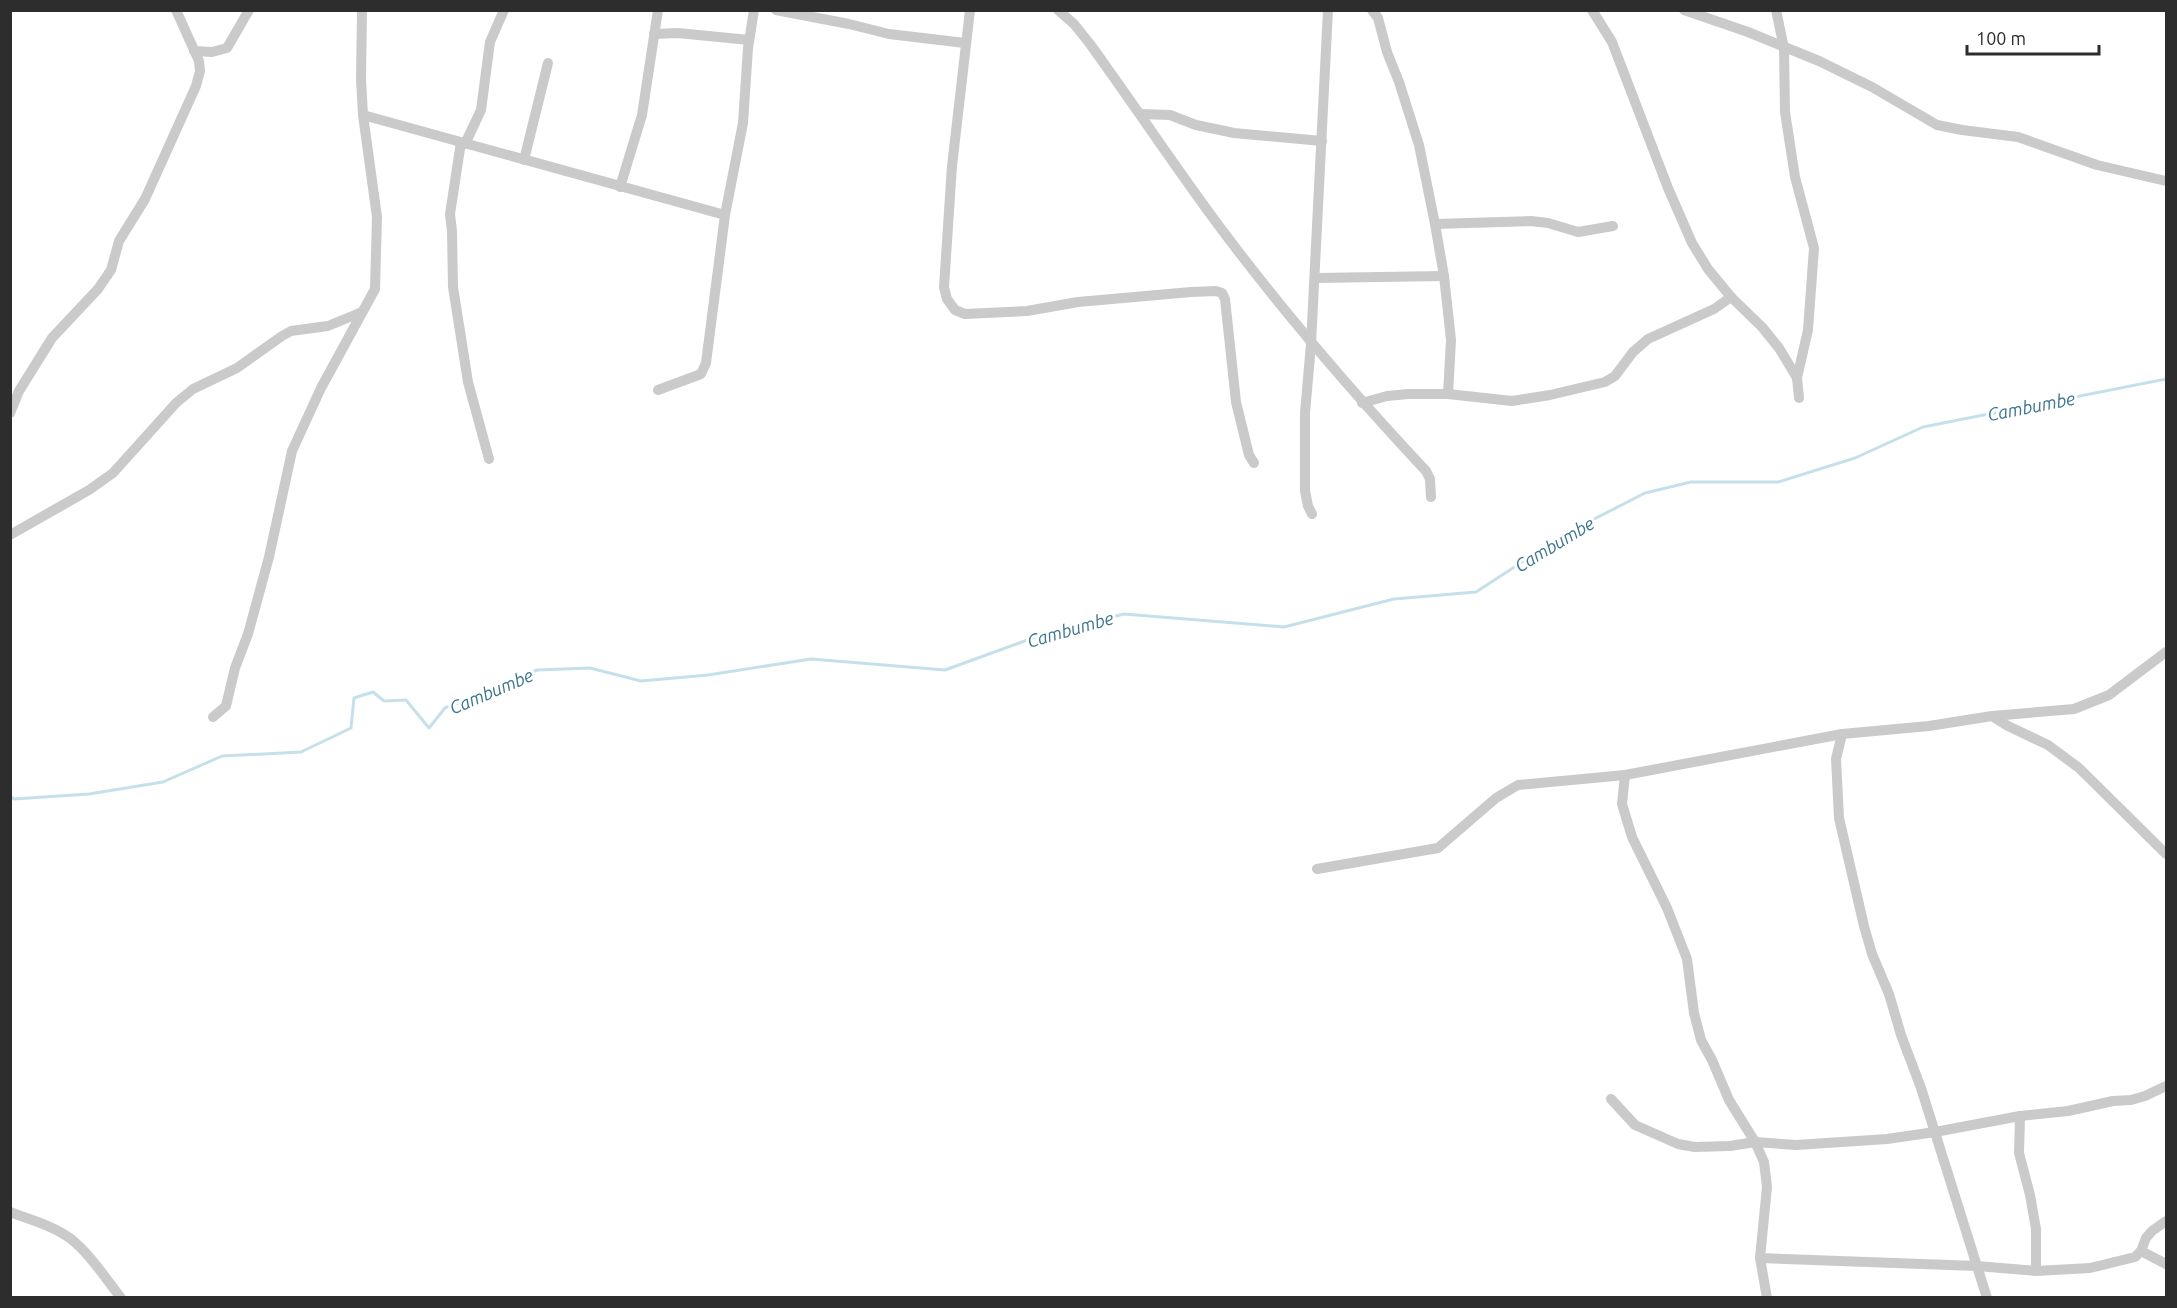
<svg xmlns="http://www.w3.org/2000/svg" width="2177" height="1308" font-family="Ubuntu,sans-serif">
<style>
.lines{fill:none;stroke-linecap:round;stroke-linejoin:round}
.stream{stroke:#c6e0eb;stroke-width:3}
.street{stroke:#cacaca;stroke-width:10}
.labels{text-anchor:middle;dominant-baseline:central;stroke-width:6;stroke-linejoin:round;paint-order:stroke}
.water-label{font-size:18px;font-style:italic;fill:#3c758e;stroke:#fff}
</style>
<rect width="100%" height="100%" fill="#fff"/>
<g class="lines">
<path class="stream" d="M10,796L14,799L89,794L163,782L222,756L301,752L351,728L354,698L373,692L384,701L406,700L429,728L445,708L537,670L590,668L641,681L708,675L811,659L945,670L1038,636L1124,614L1284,627L1394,599L1476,592L1567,533L1645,493L1691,482H1778L1855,458L1923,427L2166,379"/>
<g class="street">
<path d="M776,10L849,24L889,34L965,43"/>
<path d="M970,10L952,166L944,287L947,299L955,310L965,314L1027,311L1078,302L1191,292L1216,291L1222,293L1225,299L1236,402L1249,455L1254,463"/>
<path d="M1058,10L1074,24L1090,44C1135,106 1177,170 1222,230C1286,315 1354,394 1426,471L1430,479L1431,497"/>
<path d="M1372,10L1378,18L1387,52L1399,82L1419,145L1435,224L1444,276L1451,340L1448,394"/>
<path d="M1592,10L1612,42L1668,188L1692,243L1708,269L1731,297L1762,327L1779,348L1797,378"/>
<path d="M1684,10L1748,32L1819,61L1872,87L1937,125L1962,130L2018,137L2097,165L2166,181"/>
<path d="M1776,10L1784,48L1785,112L1795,177L1814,248L1808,330L1797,378L1799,398"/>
<path d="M654,34L678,33L749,40"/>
<path d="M194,51L212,52L227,48L249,10"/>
<path d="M1140,114L1170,115L1196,125L1234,133L1322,141"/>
<path d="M363,115L725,215"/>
<path d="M461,142L450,214L452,231L453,287L468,382L489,459"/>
<path d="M465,144L481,110L490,42L504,10"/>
<path d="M524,160L548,63"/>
<path d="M620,187L642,115L658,10"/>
<path d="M1435,224L1531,221L1548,223L1578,232L1613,226"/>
<path d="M1315,278L1444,276"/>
<path d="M658,390L701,374L706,363L725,215L743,123L748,48L754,10"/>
<path d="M1362,403L1387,396L1408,394H1448L1512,401L1550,395L1605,382L1615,376L1633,352L1648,339L1714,309L1731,297"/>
<path d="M10,413L19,391L52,338L98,289L111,270L119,241L145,199L196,86L200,71L199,61L176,10"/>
<path d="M1312,514L1308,506L1305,491V413L1311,344L1328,10"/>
<path d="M10,535L89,490L113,473L176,403L193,389L237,368L282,336L291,331L328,326L362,312"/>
<path d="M1992,716L2008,726L2048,745L2079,768L2166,854"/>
<path d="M213,717L226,706L235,668L248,634L269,557L292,451L321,388L375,289L377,217L363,115L361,79L362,10"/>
<path d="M1842,734L1836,759L1839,818L1864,926L1872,954L1889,994L1901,1035L1921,1088L1987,1298"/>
<path d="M1625,775L1622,804L1632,837L1667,908L1687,959L1694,1013L1701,1040L1712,1060L1729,1100L1755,1142L1764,1162L1767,1187L1760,1258L1767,1298"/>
<path d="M1317,869L1438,848L1496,798L1518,785L1625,775L1842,734L1929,726L1992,716L2074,709L2109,695L2166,652"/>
<path d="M1611,1099L1635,1125L1678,1144L1695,1147L1730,1146L1755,1142L1796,1145L1887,1139L1935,1132L2020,1116L2068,1111L2113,1101L2131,1100L2145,1096L2166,1086"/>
<path d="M2020,1116L2019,1153L2030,1195L2036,1229V1271"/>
<path d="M10,1212C31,1220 54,1226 71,1239C91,1255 105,1278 121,1298"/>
<path d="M2141,1251L2166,1264"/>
<path d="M1760,1258L1977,1266L2036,1271L2090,1268L2135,1257L2141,1251L2146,1238L2152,1231L2166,1221"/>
</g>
</g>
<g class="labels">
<g class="water-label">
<text transform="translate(2031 406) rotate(-11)">Cambumbe</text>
<text transform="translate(1554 544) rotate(-31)">Cambumbe</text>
<text transform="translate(1070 629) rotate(-16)">Cambumbe</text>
<text transform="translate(491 691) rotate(-23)">Cambumbe</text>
</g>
</g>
<rect width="2177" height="1308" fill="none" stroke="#2d2d2d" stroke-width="24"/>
<path d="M1967 45v9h132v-9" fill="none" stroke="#2d2d2d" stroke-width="3"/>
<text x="1976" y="45" font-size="18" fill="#2d2d2d" stroke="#ffffff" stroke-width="4.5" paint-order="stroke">100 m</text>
</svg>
